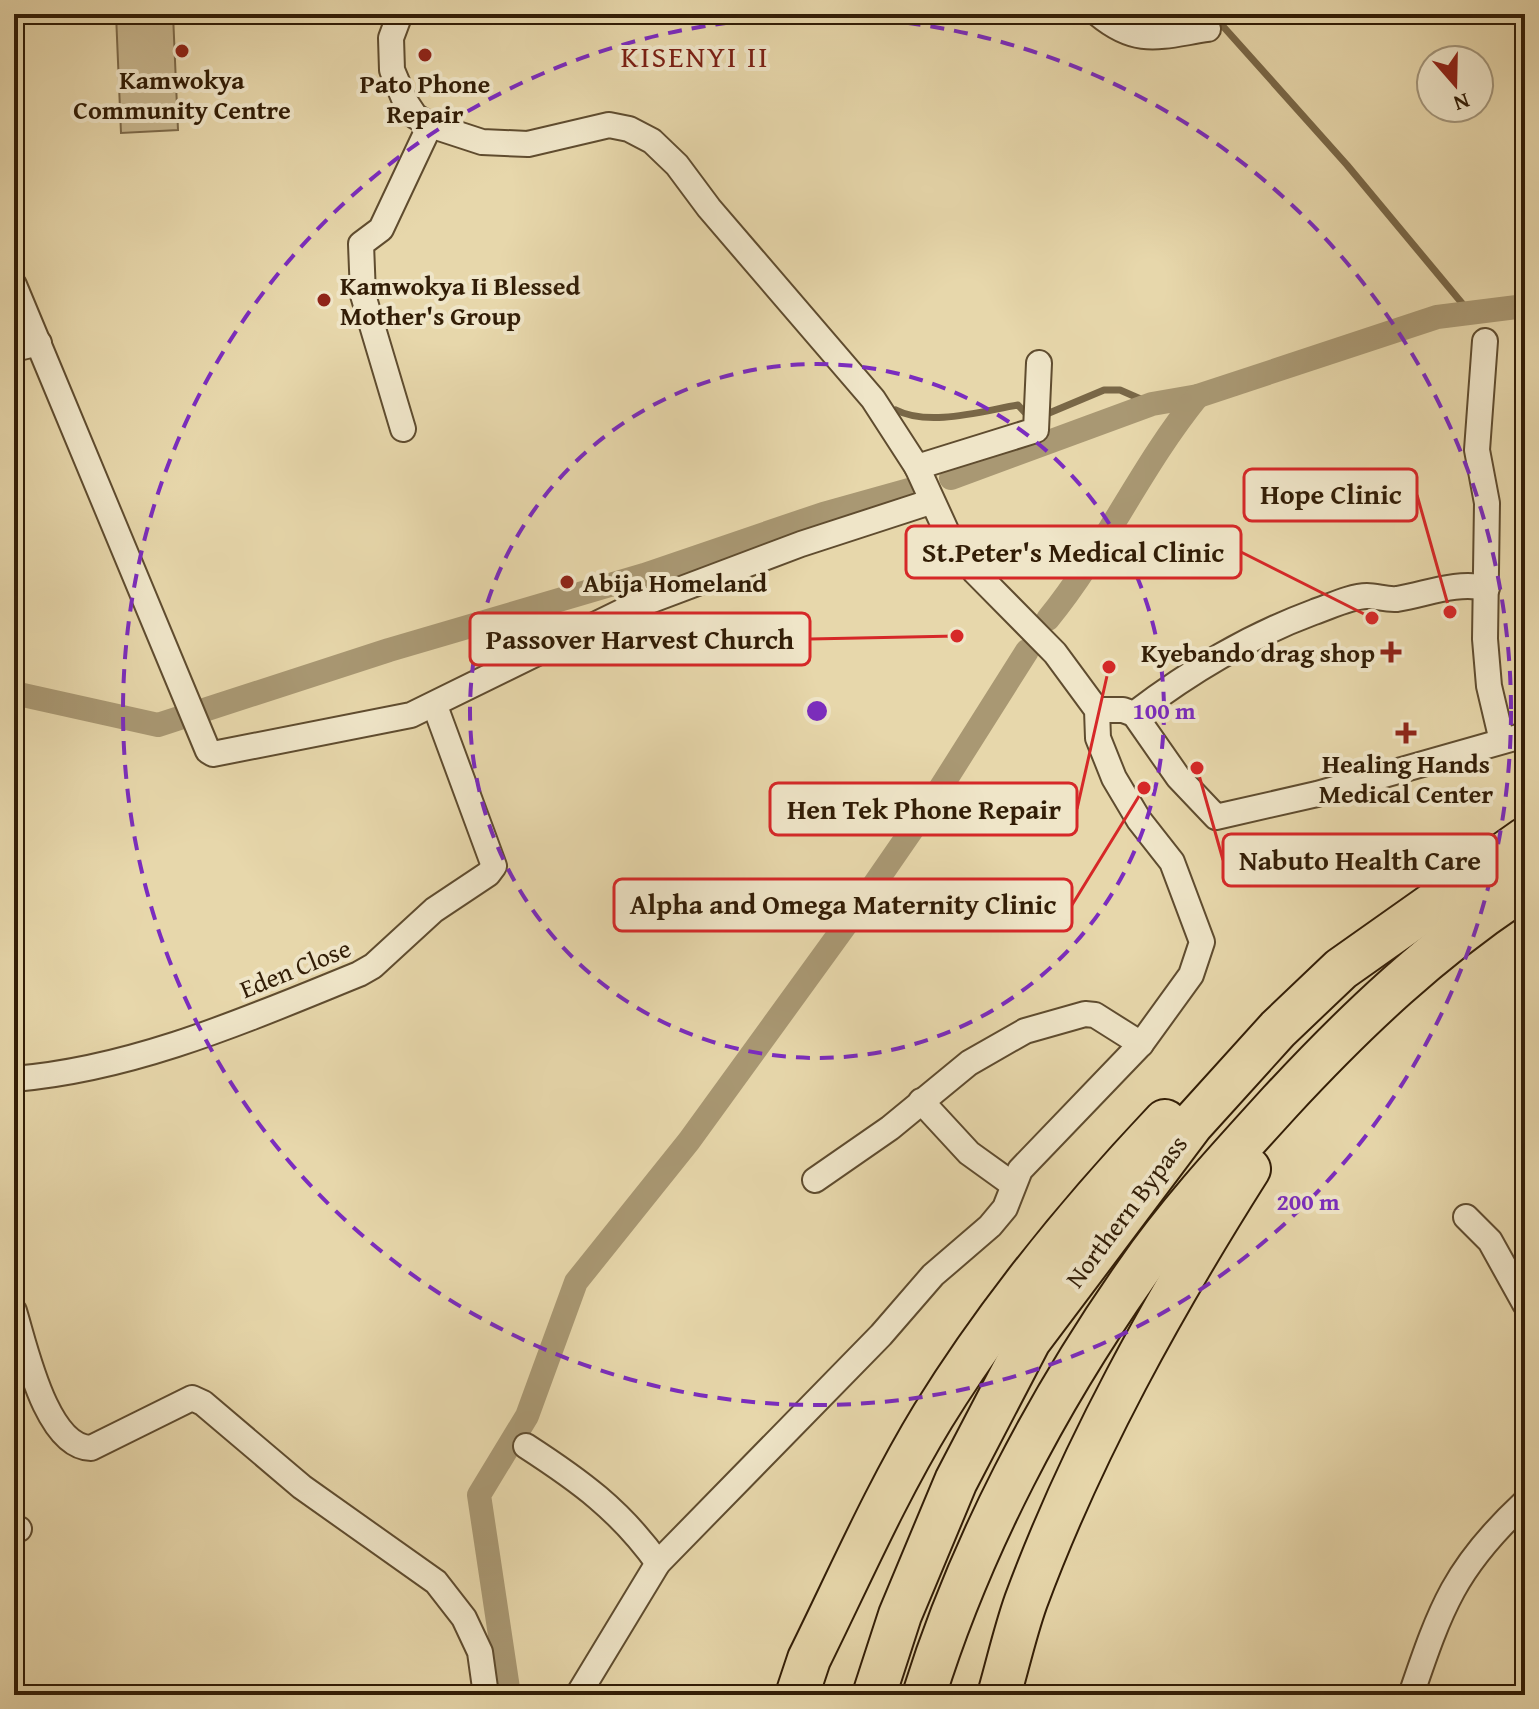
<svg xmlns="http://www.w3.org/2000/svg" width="1539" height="1709" font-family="'Gentium Book Plus',serif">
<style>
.green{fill:#c8b78f;stroke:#7d6a4a;stroke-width:2}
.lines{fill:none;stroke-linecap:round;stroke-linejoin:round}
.stream{stroke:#796747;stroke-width:7}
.canal{stroke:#a99873;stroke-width:24}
.street-casing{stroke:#5f4c2f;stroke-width:28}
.highway-casing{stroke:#321d06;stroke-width:46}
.street{stroke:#efe5c8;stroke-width:24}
.highway{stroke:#e7d7ab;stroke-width:42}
.ring{fill:none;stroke:#7b2cbf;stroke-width:4;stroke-dasharray:14 10}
.poi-dot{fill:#8f2418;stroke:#efe5c8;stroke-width:3}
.labels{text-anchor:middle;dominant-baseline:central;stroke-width:8;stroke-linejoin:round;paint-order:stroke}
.poi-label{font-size:26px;font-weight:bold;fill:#321d06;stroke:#efe5c8}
.street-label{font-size:26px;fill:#321d06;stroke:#efe5c8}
.quarter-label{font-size:30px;letter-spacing:2px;fill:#7a1f14;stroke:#efe5c8}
.centre{fill:#7b2cbf;stroke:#efe5c8;stroke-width:4}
.ring-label{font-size:24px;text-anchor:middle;font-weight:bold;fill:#7b2cbf;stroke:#efe5c8;stroke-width:8;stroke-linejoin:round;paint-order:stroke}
.leader{fill:none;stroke:#d62828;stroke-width:3}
.callout-dot{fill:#d62828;stroke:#efe5c8;stroke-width:3}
.callout{fill:#efe5c8;stroke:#d62828;stroke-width:3}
.callout-label{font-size:28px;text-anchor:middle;font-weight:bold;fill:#321d06}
</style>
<rect width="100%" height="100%" fill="#e7d7ab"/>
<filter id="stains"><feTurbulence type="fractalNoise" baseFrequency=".0025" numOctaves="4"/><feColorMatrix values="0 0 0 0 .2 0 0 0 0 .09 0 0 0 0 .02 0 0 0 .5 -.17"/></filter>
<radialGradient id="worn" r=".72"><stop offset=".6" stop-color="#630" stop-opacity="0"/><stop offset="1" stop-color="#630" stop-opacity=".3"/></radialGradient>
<path class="green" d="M116,14H173L178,130L121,133Z"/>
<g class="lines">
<g class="stream">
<path d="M1212,14L1347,165L1466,308L1472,310"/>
<path d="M896,410C929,427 982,411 1018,405L1030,418"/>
<path d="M1042,416L1104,390H1120L1152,404"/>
</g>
<g class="canal">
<path d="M951,478L1152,404L1198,396L1437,317L1525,306"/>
<path d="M1048,619C1105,549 1141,466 1198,396"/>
<path d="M14,693L158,725L389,650L644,575L823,514L916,488"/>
<path d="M509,1695L479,1495L527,1416L576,1282L689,1141L858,908L936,795L1027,651"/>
</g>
<defs>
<g id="street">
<path d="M400,14L391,38L392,70L405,101L415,116L430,125L482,142L528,144L609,125L629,129L652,141L677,165L709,208L873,399L917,467L950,539L975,572L1055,653L1097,710L1098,738L1114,778L1139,820L1172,862L1202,942L1191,975L1141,1044L1020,1170L1005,1208L990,1226L933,1275L881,1335L658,1563L578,1695"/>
<path d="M1098,14C1138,47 1160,36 1208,29"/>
<path d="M14,285L208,751L213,754L411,715L623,611L801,544L930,502"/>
<path d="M1485,341L1477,450L1487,503L1485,639L1489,686L1502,741"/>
<path d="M14,349L39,343"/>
<path d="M403,429L363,295L361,244L381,229L430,125"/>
<path d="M917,467L1036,430L1039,363"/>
<path d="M1097,710H1123L1134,714C1191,671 1247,637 1314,612C1329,607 1351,596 1367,596C1377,596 1386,600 1397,599C1428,594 1455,581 1487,588"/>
<path d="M1134,714L1178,777L1216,817L1317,794L1525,735"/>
<path d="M14,1079C135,1069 248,1019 359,974L373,966L434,910L488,874L494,866L435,706"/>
<path d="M921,1101L969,1153L1012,1184"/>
<path d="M815,1180L890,1128L969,1063L1025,1031L1085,1014L1095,1015L1141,1044"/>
<path d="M1466,1217L1490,1241L1525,1304"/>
<path d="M14,1311C25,1346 46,1447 91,1448L192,1398L203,1403L302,1487L436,1582L464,1618L480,1652L486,1695"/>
<path d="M526,1446C580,1481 620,1510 658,1563"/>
<path d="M14,1531L19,1529"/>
<path d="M1411,1695C1441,1607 1455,1567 1525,1502"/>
</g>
<g id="highway">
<path d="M797,1695L809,1659C849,1578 886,1493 933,1416C999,1309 1079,1212 1165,1121"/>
<path d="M874,1695L900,1615L956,1481L1029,1341L1192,1124L1278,1029L1341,969L1525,839"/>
<path d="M924,1695C970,1547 1047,1401 1136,1274C1178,1213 1230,1157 1280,1102C1355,1021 1433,947 1525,887"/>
<path d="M999,1695C1008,1664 1015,1632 1026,1601C1082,1450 1163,1305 1249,1169"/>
</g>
</defs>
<use href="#street" class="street-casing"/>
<use href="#highway" class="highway-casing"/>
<use href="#street" class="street"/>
<use href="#highway" class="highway"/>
</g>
<g class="ring">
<circle cx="817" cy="711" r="347"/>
<circle cx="817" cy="711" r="694"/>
</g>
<g class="poi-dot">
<circle cx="182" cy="51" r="8"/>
<circle cx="425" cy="55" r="8"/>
<circle cx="324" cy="300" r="8"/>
<circle cx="567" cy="582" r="8"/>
<path d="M1387 640h8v8h8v8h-8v8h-8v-8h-8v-8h8z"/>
<path d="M1402 721h8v8h8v8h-8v8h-8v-8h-8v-8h8z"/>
</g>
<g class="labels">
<g class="poi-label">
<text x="182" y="79">Kamwokya<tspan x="182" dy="30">Community Centre</tspan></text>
<text x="425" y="83">Pato Phone<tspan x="425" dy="30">Repair</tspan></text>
<text x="340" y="285" text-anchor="start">Kamwokya Ii Blessed<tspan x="340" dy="30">Mother's Group</tspan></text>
<text x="583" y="582" text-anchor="start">Abija Homeland</text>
<text x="1375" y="652" text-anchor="end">Kyebando drag shop</text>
<text x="1406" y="763">Healing Hands<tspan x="1406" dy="30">Medical Center</tspan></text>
</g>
<g class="street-label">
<text transform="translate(295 968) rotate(-22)">Eden Close</text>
<text transform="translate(1126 1211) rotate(-53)">Northern Bypass</text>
</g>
<g class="quarter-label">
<text x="695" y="56">KISENYI II</text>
</g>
</g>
<circle cx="817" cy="711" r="12" class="centre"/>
<g class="ring-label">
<text x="1164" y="719">100 m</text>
<text x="1308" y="1210">200 m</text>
</g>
<path class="leader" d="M1450 612L1417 495M1372 618L1241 552M957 636L810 639M1109 667L1077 809M1197 768L1223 860M1144 788L1072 905"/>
<g class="callout-dot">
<circle cx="1450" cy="612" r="8"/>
<circle cx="1372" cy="618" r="8"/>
<circle cx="957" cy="636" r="8"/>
<circle cx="1109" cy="667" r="8"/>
<circle cx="1197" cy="768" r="8"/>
<circle cx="1144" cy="788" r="8"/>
</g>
<g class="callout">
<rect x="1244" y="469" width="173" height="52" rx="8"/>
<rect x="906" y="526" width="335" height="52" rx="8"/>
<rect x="470" y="613" width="340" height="52" rx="8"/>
<rect x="770" y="783" width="307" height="52" rx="8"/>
<rect x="1223" y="834" width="274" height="52" rx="8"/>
<rect x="614" y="879" width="458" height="52" rx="8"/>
</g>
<g class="callout-label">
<text x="1331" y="504">Hope Clinic</text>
<text x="1073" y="562">St.Peter's Medical Clinic</text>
<text x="640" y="649">Passover Harvest Church</text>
<text x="924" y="819">Hen Tek Phone Repair</text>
<text x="1360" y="870">Nabuto Health Care</text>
<text x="843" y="914">Alpha and Omega Maternity Clinic</text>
</g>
<rect width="1539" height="1709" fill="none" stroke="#e7d7ab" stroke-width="48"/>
<rect x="16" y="16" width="1507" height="1677" fill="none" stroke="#321d06" stroke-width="4"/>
<rect x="24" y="24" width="1491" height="1661" fill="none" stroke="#321d06" stroke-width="2"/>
<g transform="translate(1455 84) rotate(160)"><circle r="38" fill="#efe5c8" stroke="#a3957a" stroke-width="2"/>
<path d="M0-6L14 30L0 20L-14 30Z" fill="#8f2418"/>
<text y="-12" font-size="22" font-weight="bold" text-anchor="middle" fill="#321d06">N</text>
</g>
<rect width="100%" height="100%" filter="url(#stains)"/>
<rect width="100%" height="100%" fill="url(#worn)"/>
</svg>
